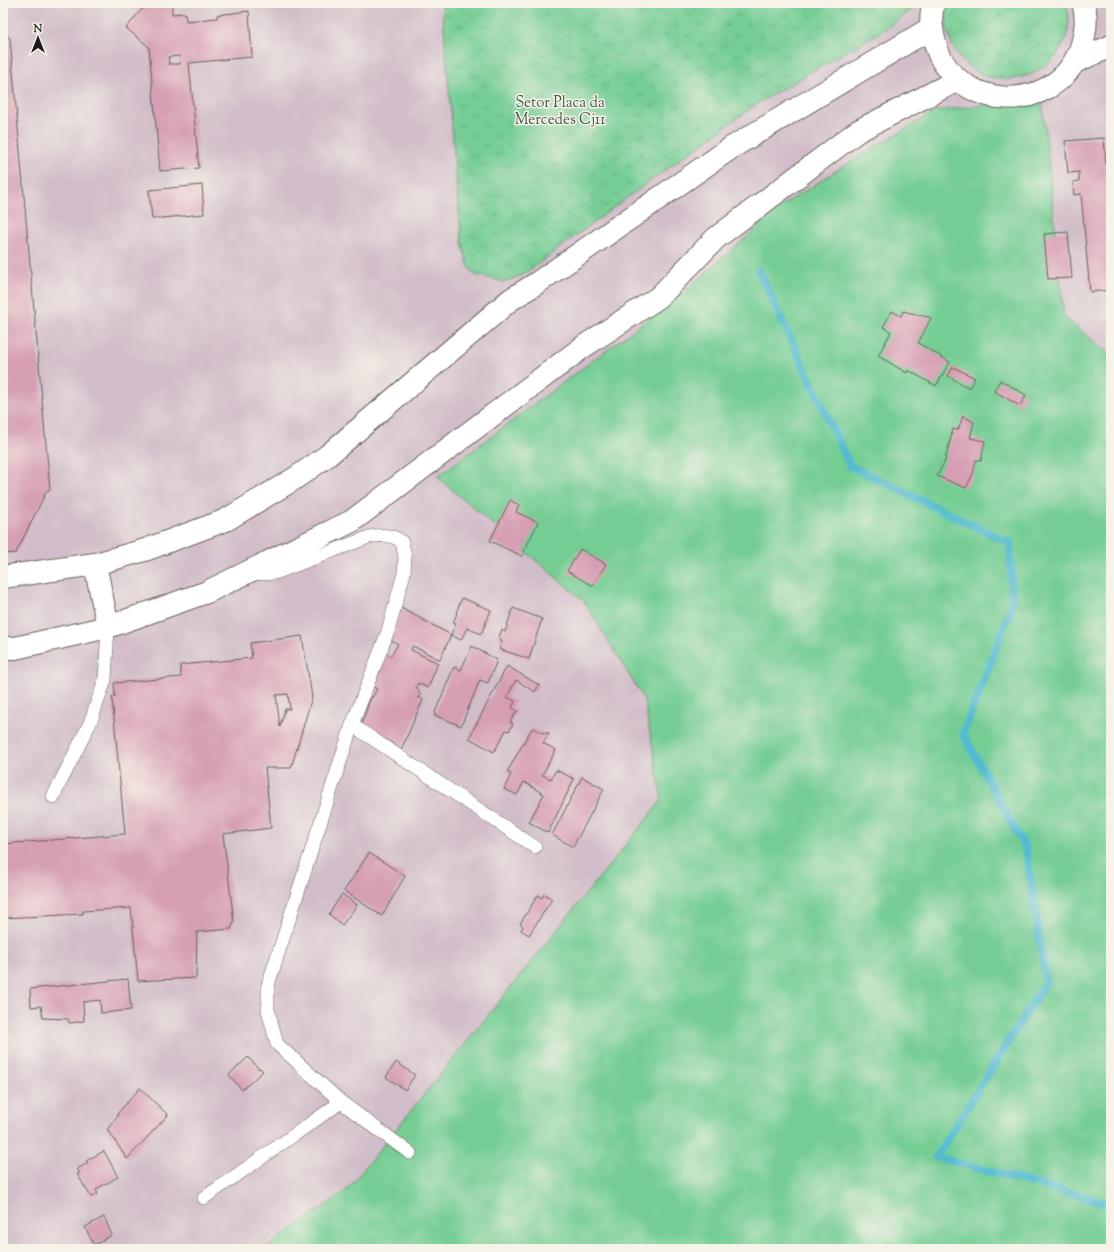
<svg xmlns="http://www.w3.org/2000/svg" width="1114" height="1252" font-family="'Sorts Mill Goudy',serif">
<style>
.industrial{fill:#d1bdc9}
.grass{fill:#74cd94;stroke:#487458}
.park{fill:url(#park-tufts);stroke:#487458}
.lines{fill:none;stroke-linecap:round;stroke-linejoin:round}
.stream{stroke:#52bbd0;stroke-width:8}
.building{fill:#d69eb3;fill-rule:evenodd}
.lane-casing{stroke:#666158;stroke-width:14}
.street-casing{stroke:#666158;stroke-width:24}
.secondary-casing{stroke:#666158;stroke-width:24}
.lane{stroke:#fff;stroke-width:13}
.street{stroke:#fff;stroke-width:22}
.secondary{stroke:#fff;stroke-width:22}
.labels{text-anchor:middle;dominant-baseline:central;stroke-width:3;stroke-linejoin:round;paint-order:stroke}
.park-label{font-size:15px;fill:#3b5a46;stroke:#f7f3e8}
</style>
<defs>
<pattern id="park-tufts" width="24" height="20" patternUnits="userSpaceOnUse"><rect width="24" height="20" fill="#74cd94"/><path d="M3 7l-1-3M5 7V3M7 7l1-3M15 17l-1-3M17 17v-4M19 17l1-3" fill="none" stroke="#64af7f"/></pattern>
</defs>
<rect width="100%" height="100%" fill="#f7f3e8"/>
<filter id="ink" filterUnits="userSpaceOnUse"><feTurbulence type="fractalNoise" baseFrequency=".025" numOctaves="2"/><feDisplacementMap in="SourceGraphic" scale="8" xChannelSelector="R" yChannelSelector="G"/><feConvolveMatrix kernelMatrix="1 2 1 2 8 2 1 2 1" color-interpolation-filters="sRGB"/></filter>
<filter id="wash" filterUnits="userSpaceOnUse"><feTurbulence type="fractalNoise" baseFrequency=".012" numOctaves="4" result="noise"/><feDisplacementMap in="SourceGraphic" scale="16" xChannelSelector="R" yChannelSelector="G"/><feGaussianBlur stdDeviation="0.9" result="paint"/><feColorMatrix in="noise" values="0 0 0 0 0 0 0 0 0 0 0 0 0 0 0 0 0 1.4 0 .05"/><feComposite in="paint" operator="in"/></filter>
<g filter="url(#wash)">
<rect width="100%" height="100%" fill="#f0e2c6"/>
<path class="industrial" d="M3,3H1111V355L1064,317L1037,98L936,111L853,160L783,205L683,293L437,477L584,601L644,699L662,800L347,1190L265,1249H3Z"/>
<path class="grass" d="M1042,98L1064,317L1111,355V1249H265L347,1190L662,800L644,699L584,601L437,477L683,293L783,205L853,160L936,111Z"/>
<g class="park">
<path d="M442,3H918L917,6L885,29L758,103L632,194L523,275L504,282L474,274L468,265L462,242L458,202Z"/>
<path d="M948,3H1066C1067,8 1069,13 1069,18C1068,86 972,103 950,39C946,28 944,15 948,3Z"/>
</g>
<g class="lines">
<path class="stream" d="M759,271L850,466L1010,543L1012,606L963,734L1026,849L1046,982L936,1157L1096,1200L1111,1206"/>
</g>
<g id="blocks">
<g class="building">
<path d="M154,3H172V14L185,13L186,21L217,18V15L249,11L252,57L189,63L199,168L160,171L149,47L126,28L141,10ZM179,56L180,64H169L168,57Z"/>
<path d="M3,32L10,38L50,490H47L16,553L3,554Z"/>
<path d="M1104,138L1106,165L1110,164L1111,178V290L1090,292L1081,194L1074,195L1073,182L1079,181V172L1068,173L1065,141Z"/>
<path d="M202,185L204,214L152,219L149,190Z"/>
<path d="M1068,232L1072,278L1048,279L1044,234Z"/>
<path d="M892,311L901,316L903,311L927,317L928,316L931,318L918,343L950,362L936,386L908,370L907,373L878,356L891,332L883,327Z"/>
<path d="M953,367L975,378L969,388L948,376Z"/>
<path d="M1000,380L1026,395L1020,406L994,391Z"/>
<path d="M963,416L974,422L970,438L985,441L981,461L976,460L973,474L966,488L937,476L945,461L953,429L958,430Z"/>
<path d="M510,500L519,505L516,512L538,522L522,556L490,541Z"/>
<path d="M580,549L606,564L593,586L567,571Z"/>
<path d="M462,598L491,610L481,634L467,628L461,640L451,635L440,660L413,646L411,650L438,663L428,688L418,683L416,688L420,690L418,692L421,694L418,697L423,700L400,752L393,748L395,745L361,725L371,697L372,698L377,689L372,686L380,670L379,669L386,654L391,656L398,644L391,640L401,608L451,635L456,623L453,622L457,614L456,613Z"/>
<path d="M513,608L542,619L529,659L499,649L502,641L498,639L502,630L505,632Z"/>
<path d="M302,636L312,697L291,768H265L271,828L223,834L234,922L231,929L197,932L196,978L138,981L131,908L83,911V914L3,918V844L125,834L112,697H115L114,683L181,677L180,665L252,658L250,643ZM288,694L290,709H285L280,727L276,695Z"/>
<path d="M472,646L497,660L488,683L480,680L461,726L434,715L454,667L461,670Z"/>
<path d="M507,666L539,685L535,692L516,680L507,697L515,701L512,708L517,711L510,722L513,724L509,731L506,730L494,752L469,738Z"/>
<path d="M532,728L546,734L547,732L549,734L543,743L556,750L542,775L551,779L556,770L574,779L548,833L529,822L544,794L524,782L517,795L504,789L511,774L507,772Z"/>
<path d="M582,777L604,789L573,847L552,835Z"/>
<path d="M369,853L405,876L382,916L344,891Z"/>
<path d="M342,894L357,905L342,925L329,914Z"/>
<path d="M544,894L552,899L529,935L521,930L523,926L520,924L538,895L542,898Z"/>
<path d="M128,979L131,1010L101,1013L100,1000L83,1002L84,1021L69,1023L68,1019L43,1018L41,1006L31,1007L30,989Z"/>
<path d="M248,1057L259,1069L260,1068L263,1071L242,1090L229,1075Z"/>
<path d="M396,1062L415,1075L405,1090L386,1077Z"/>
<path d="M140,1088L168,1115L127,1159L112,1136L107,1130L118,1115L117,1114Z"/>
<path d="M104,1151L118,1177L100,1187L96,1190L98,1194L91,1197L77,1174L80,1173L77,1169L88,1163L86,1161Z"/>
<path d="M104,1217L112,1235L94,1245L85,1227Z"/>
</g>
</g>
</g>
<g filter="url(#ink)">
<use href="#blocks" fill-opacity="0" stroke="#666158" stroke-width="1"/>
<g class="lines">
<defs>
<g id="lane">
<path d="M253,573L266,574L278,572L369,537C382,535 392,534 402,542L405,557L404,573L388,631L352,725L268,985V1010L277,1044L341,1102L410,1153"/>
<path d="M352,725L535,847"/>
<path d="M53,797L90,723L105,680L108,627"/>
<path d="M204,1198L341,1102"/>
</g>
<path id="street" d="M1075,62L1111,46"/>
<g id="secondary">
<path d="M934,3C930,14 931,27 934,39C950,111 1053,119 1080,50C1085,36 1088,18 1083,3"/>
<path d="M95,564L108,627"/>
<path d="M3,577L95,564L145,550L226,520L294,479L327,456L510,300L537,283L731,148L931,28"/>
<path d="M3,648H15L108,627L207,592L352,521L583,347L659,297L716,238L858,131L958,80"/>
</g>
</defs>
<use href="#lane" class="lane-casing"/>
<use href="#street" class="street-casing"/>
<use href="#secondary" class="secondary-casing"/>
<use href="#lane" class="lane"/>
<use href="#street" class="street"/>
<use href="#secondary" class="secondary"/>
</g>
</g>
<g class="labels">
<g class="park-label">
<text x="560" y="103">Setor Placa da<tspan x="560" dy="17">Mercedes Cj11</tspan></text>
</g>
</g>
<rect width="1114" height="1252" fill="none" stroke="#f7f3e8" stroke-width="16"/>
<g transform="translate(38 38)" stroke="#f7f3e8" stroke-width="3" paint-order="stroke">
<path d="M0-3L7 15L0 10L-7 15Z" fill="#1c1c1c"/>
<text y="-6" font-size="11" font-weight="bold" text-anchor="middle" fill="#1c1c1c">N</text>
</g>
</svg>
